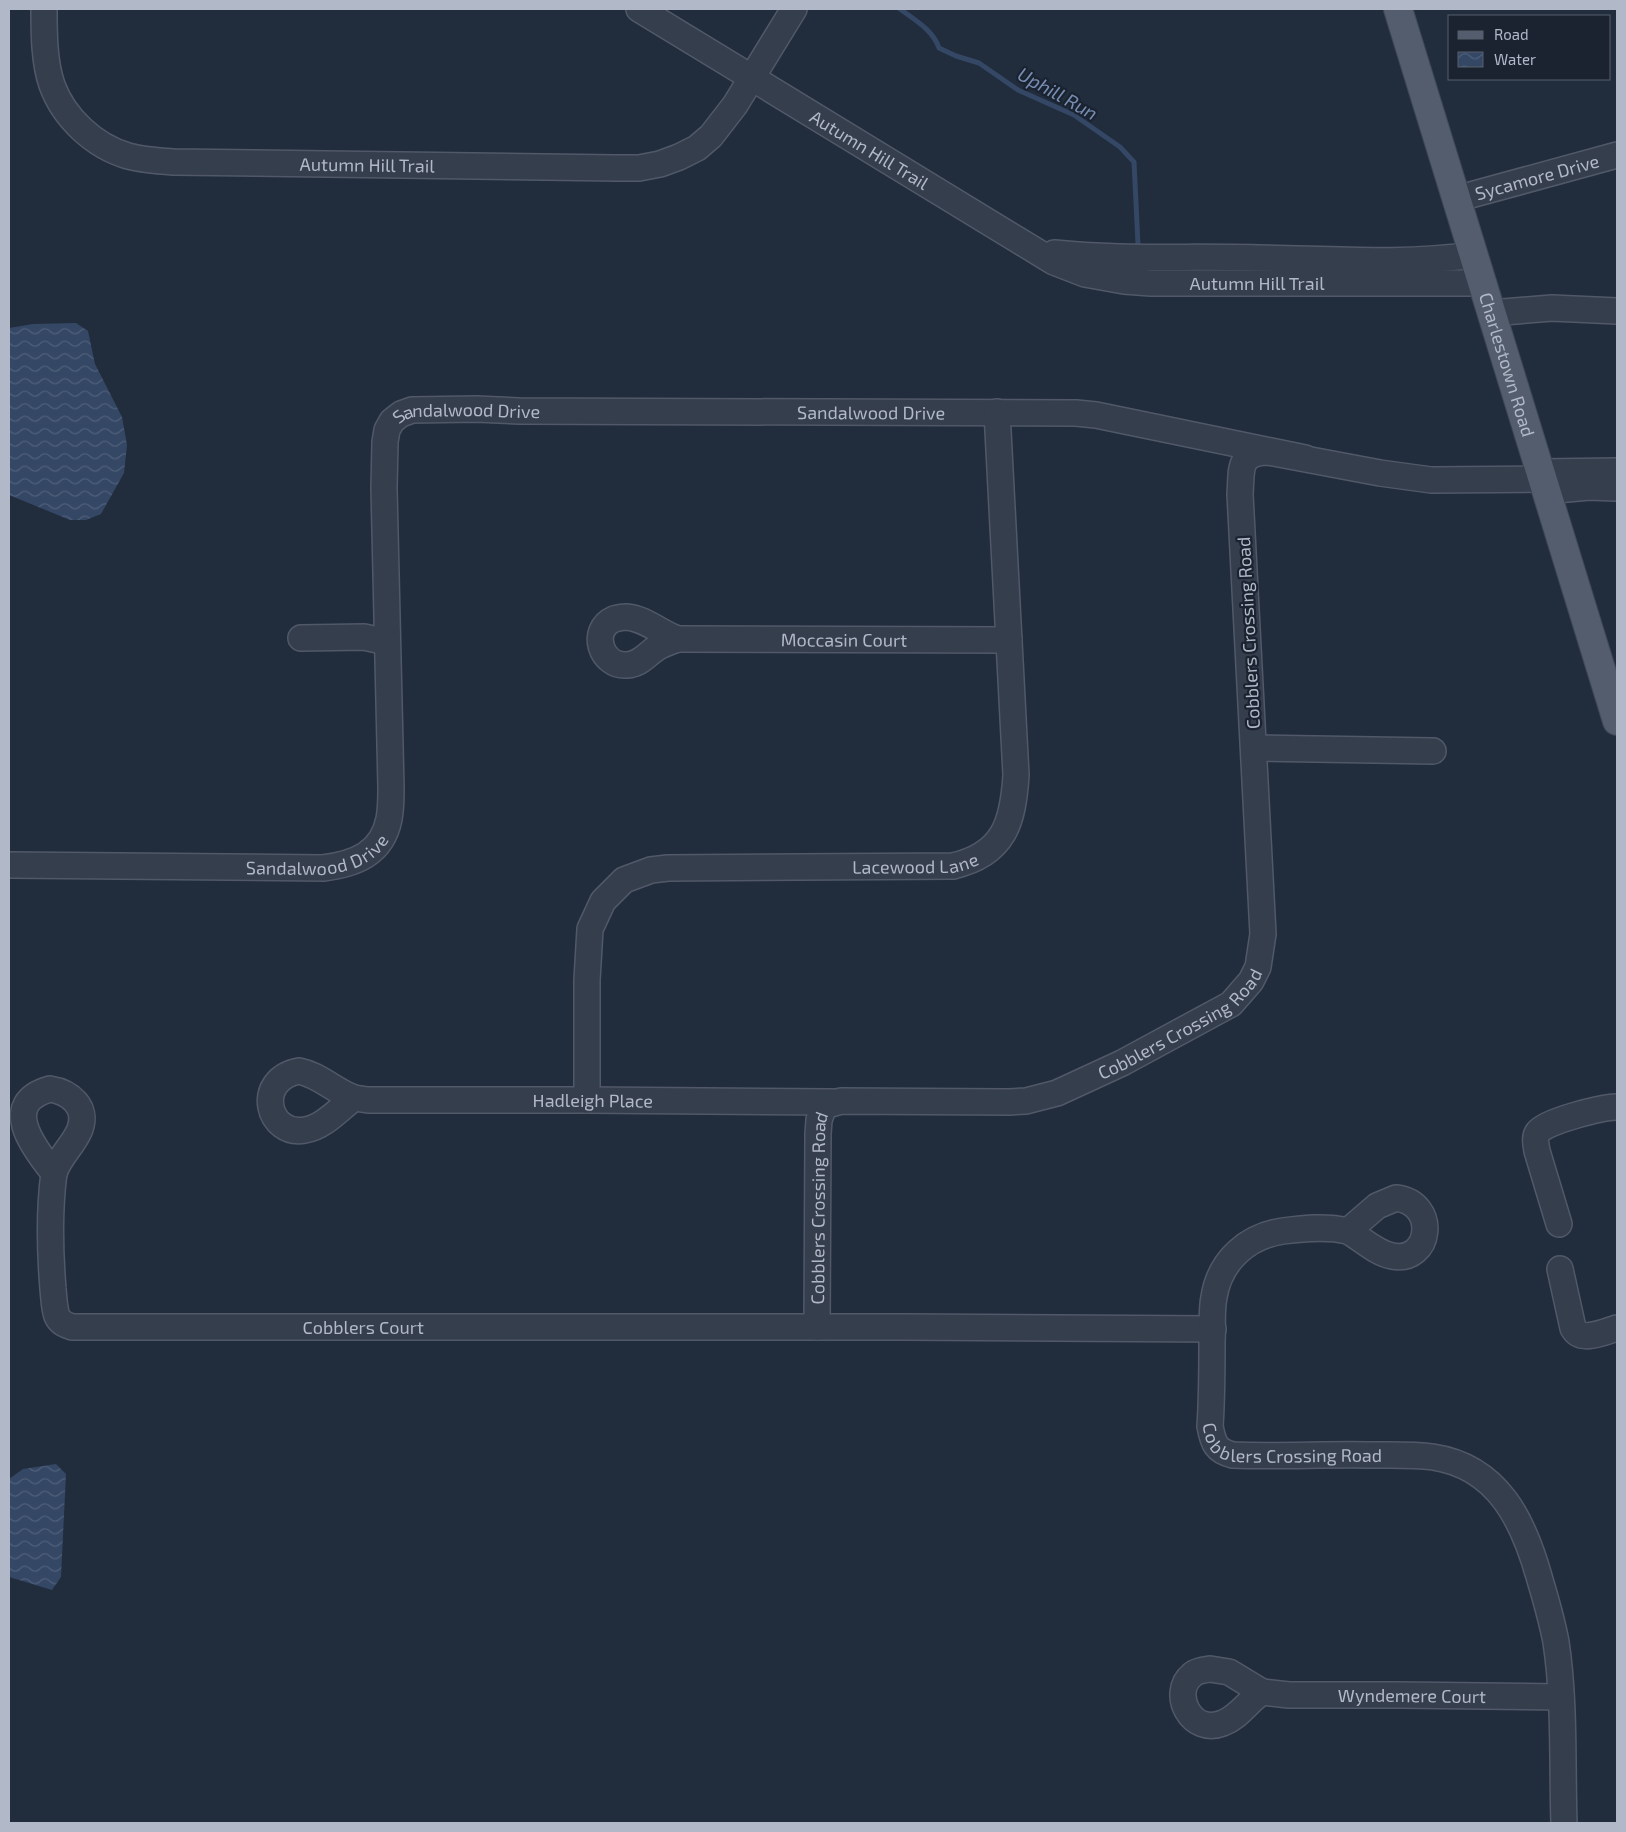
<svg xmlns="http://www.w3.org/2000/svg" width="1626" height="1832" font-family="'Exo 2',sans-serif">
<style>
.water{fill:url(#water-waves)}
.lines{fill:none;stroke-linecap:round;stroke-linejoin:round}
.stream{stroke:#344765;stroke-width:5}
.minor-casing{stroke:#515968;stroke-width:28}
.major-casing{stroke:#3f4756;stroke-width:30}
.minor{stroke:#353e4d;stroke-width:25}
.major{stroke:#535d6d;stroke-width:28}
.labels{text-anchor:middle;dominant-baseline:central;stroke-width:4.5;stroke-linejoin:round;paint-order:stroke}
.street-label{font-size:18px;fill:#b1b9c8;stroke:#1b2331}
.water-label{font-size:19px;font-style:italic;fill:#778eb2;stroke:#1b2331}
</style>
<defs>
<pattern id="water-waves" width="16" height="10" patternUnits="userSpaceOnUse" patternTransform="scale(1.25)"><rect width="16" height="10" fill="#344765"/><path d="M0 5q4-4 8 0t8 0" fill="none" stroke="#4f5f7a"/></pattern>
</defs>
<rect width="100%" height="100%" fill="#212c3d"/>
<g class="water">
<path d="M76,323L88,331L95,364L122,417L127,445L124,473L101,514L86,520H70L9,495V328L33,324Z"/>
<path d="M56,1464L66,1474L61,1577L52,1590L9,1577V1479L23,1469Z"/>
</g>
<g class="lines">
<path class="stream" d="M900,9C915,20 933,30 939,48L956,56L979,63L1018,90L1074,115L1120,147L1134,162L1138,244"/>
<defs>
<g id="minor">
<path id="s1" d="M44,9C44,33 44,62 52,85C64,118 94,146 128,156C143,160 159,161 174,162L616,168H639L660,164L679,157L697,148L711,136L735,105L794,9"/>
<path id="s2" d="M639,9L1054,262L1085,274L1124,281L1151,283H1482"/>
<path id="s3" d="M1456,199L1617,155"/>
<path d="M1054,253C1121,260 1190,256 1258,258C1329,259 1402,265 1473,255"/>
<path d="M1491,313L1552,308L1617,311"/>
<path d="M1540,472L1617,471"/>
<path d="M1546,491L1589,487L1616,488"/>
<path d="M626,617C645,618 660,633 678,639C672,641 666,643 660,646C648,652 642,664 627,665C601,667 589,630 614,619C618,618 622,617 626,617Z"/>
<path d="M301,638L364,637L387,642"/>
<path id="s4" d="M678,639L1009,640"/>
<path d="M1254,748L1433,751"/>
<path id="s5" d="M9,865L323,868C355,864 382,854 389,819C391,809 391,798 391,788L384,488L385,442L387,430L392,421L401,414L412,410L476,409L519,411L1076,413L1096,415L1305,458"/>
<path d="M299,1071C320,1075 334,1091 354,1098C339,1109 324,1127 305,1130C268,1137 253,1080 299,1071Z"/>
<path d="M50,1089C70,1092 88,1107 80,1129C74,1145 60,1155 54,1173C32,1146 0,1103 50,1089Z"/>
<path id="s6" d="M354,1098L368,1100H587L832,1102"/>
<path id="s7" d="M587,1100V980L590,929L603,901L624,880L651,870L668,868L953,866C1004,854 1013,823 1016,775L997,412"/>
<path id="s8" d="M54,1173C49,1210 50,1252 53,1289C54,1298 54,1308 57,1316C60,1323 66,1325 72,1327H906L1213,1329"/>
<path d="M1396,1198C1439,1203 1431,1264 1392,1256C1376,1253 1362,1239 1348,1231L1377,1206Z"/>
<path d="M1559,1224L1537,1151C1536,1145 1534,1137 1538,1132C1546,1121 1603,1107 1617,1107"/>
<path id="s9" d="M1348,1231C1327,1226 1305,1228 1283,1231C1248,1236 1220,1260 1214,1297C1211,1312 1213,1327 1212,1342C1212,1370 1212,1398 1210,1426C1213,1443 1216,1451 1233,1455C1278,1457 1324,1454 1369,1455C1390,1455 1412,1454 1433,1457C1499,1467 1524,1522 1540,1580C1546,1600 1552,1621 1556,1642C1565,1702 1562,1763 1564,1823"/>
<path d="M1560,1269L1573,1328C1581,1343 1604,1332 1617,1328"/>
<path id="s10" d="M817,1327L818,1134L819,1120L824,1106L841,1101L1009,1102L1026,1101L1057,1093L1122,1063L1231,1004L1251,981L1258,967L1263,934L1240,494C1242,470 1237,453 1268,452L1380,473L1431,480L1543,479"/>
<path d="M1210,1669L1229,1672L1262,1692C1248,1701 1239,1717 1223,1723C1191,1736 1170,1693 1192,1675C1196,1671 1204,1670 1210,1669Z"/>
<path id="s11" d="M1262,1692L1289,1695H1399L1561,1697"/>
</g>
<g id="major">
<path id="s12" d="M1398,9L1617,721"/>
</g>
</defs>
<use href="#minor" class="minor-casing"/>
<use href="#major" class="major-casing"/>
<use href="#minor" class="minor"/>
<use href="#major" class="major"/>
</g>
<g class="labels">
<g class="street-label">
<text stroke="none"><textPath href="#s2" startOffset="270">Autumn Hill Trail</textPath></text>
<text stroke="none"><textPath href="#s1" startOffset="424">Autumn Hill Trail</textPath></text>
<text stroke="none"><textPath href="#s3" startOffset="84">Sycamore Drive</textPath></text>
<text stroke="none"><textPath href="#s2" startOffset="692">Autumn Hill Trail</textPath></text>
<text stroke="none"><textPath href="#s12" startOffset="372">Charlestown Road</textPath></text>
<text stroke="none"><textPath href="#s5" startOffset="1285">Sandalwood Drive</textPath></text>
<text stroke="none"><textPath href="#s5" startOffset="880">Sandalwood Drive</textPath></text>
<text transform="translate(1248 633) rotate(-93)">Cobblers Crossing Road</text>
<text stroke="none"><textPath href="#s4" startOffset="166">Moccasin Court</textPath></text>
<text stroke="none"><textPath href="#s5" startOffset="311">Sandalwood Drive</textPath></text>
<text stroke="none"><textPath href="#s7" startOffset="525">Lacewood Lane</textPath></text>
<text stroke="none"><textPath href="#s10" startOffset="599">Cobblers Crossing Road</textPath></text>
<text stroke="none"><textPath href="#s6" startOffset="239">Hadleigh Place</textPath></text>
<text stroke="none"><textPath href="#s10" startOffset="119">Cobblers Crossing Road</textPath></text>
<text stroke="none"><textPath href="#s8" startOffset="454">Cobblers Court</textPath></text>
<text stroke="none"><textPath href="#s9" startOffset="390">Cobblers Crossing Road</textPath></text>
<text stroke="none"><textPath href="#s11" startOffset="150">Wyndemere Court</textPath></text>
</g>
<g class="water-label">
<text transform="translate(1058 93) rotate(29)">Uphill Run</text>
</g>
</g>
<rect width="1626" height="1832" fill="none" stroke="#b1b9c8" stroke-width="20"/>
<rect x="1448" y="15" width="162" height="65" fill="#1b2331" stroke="#575f6d"/>
<rect x="1458" y="31" width="25" height="8" fill="#535d6d" stroke="#575f6d"/>
<text x="1494" y="40" font-size="15" fill="#b1b9c8">Road</text>
<rect x="1458" y="52" width="25" height="15" fill="url(#water-waves)" stroke="#575f6d"/>
<text x="1494" y="65" font-size="15" fill="#b1b9c8">Water</text>
</svg>
